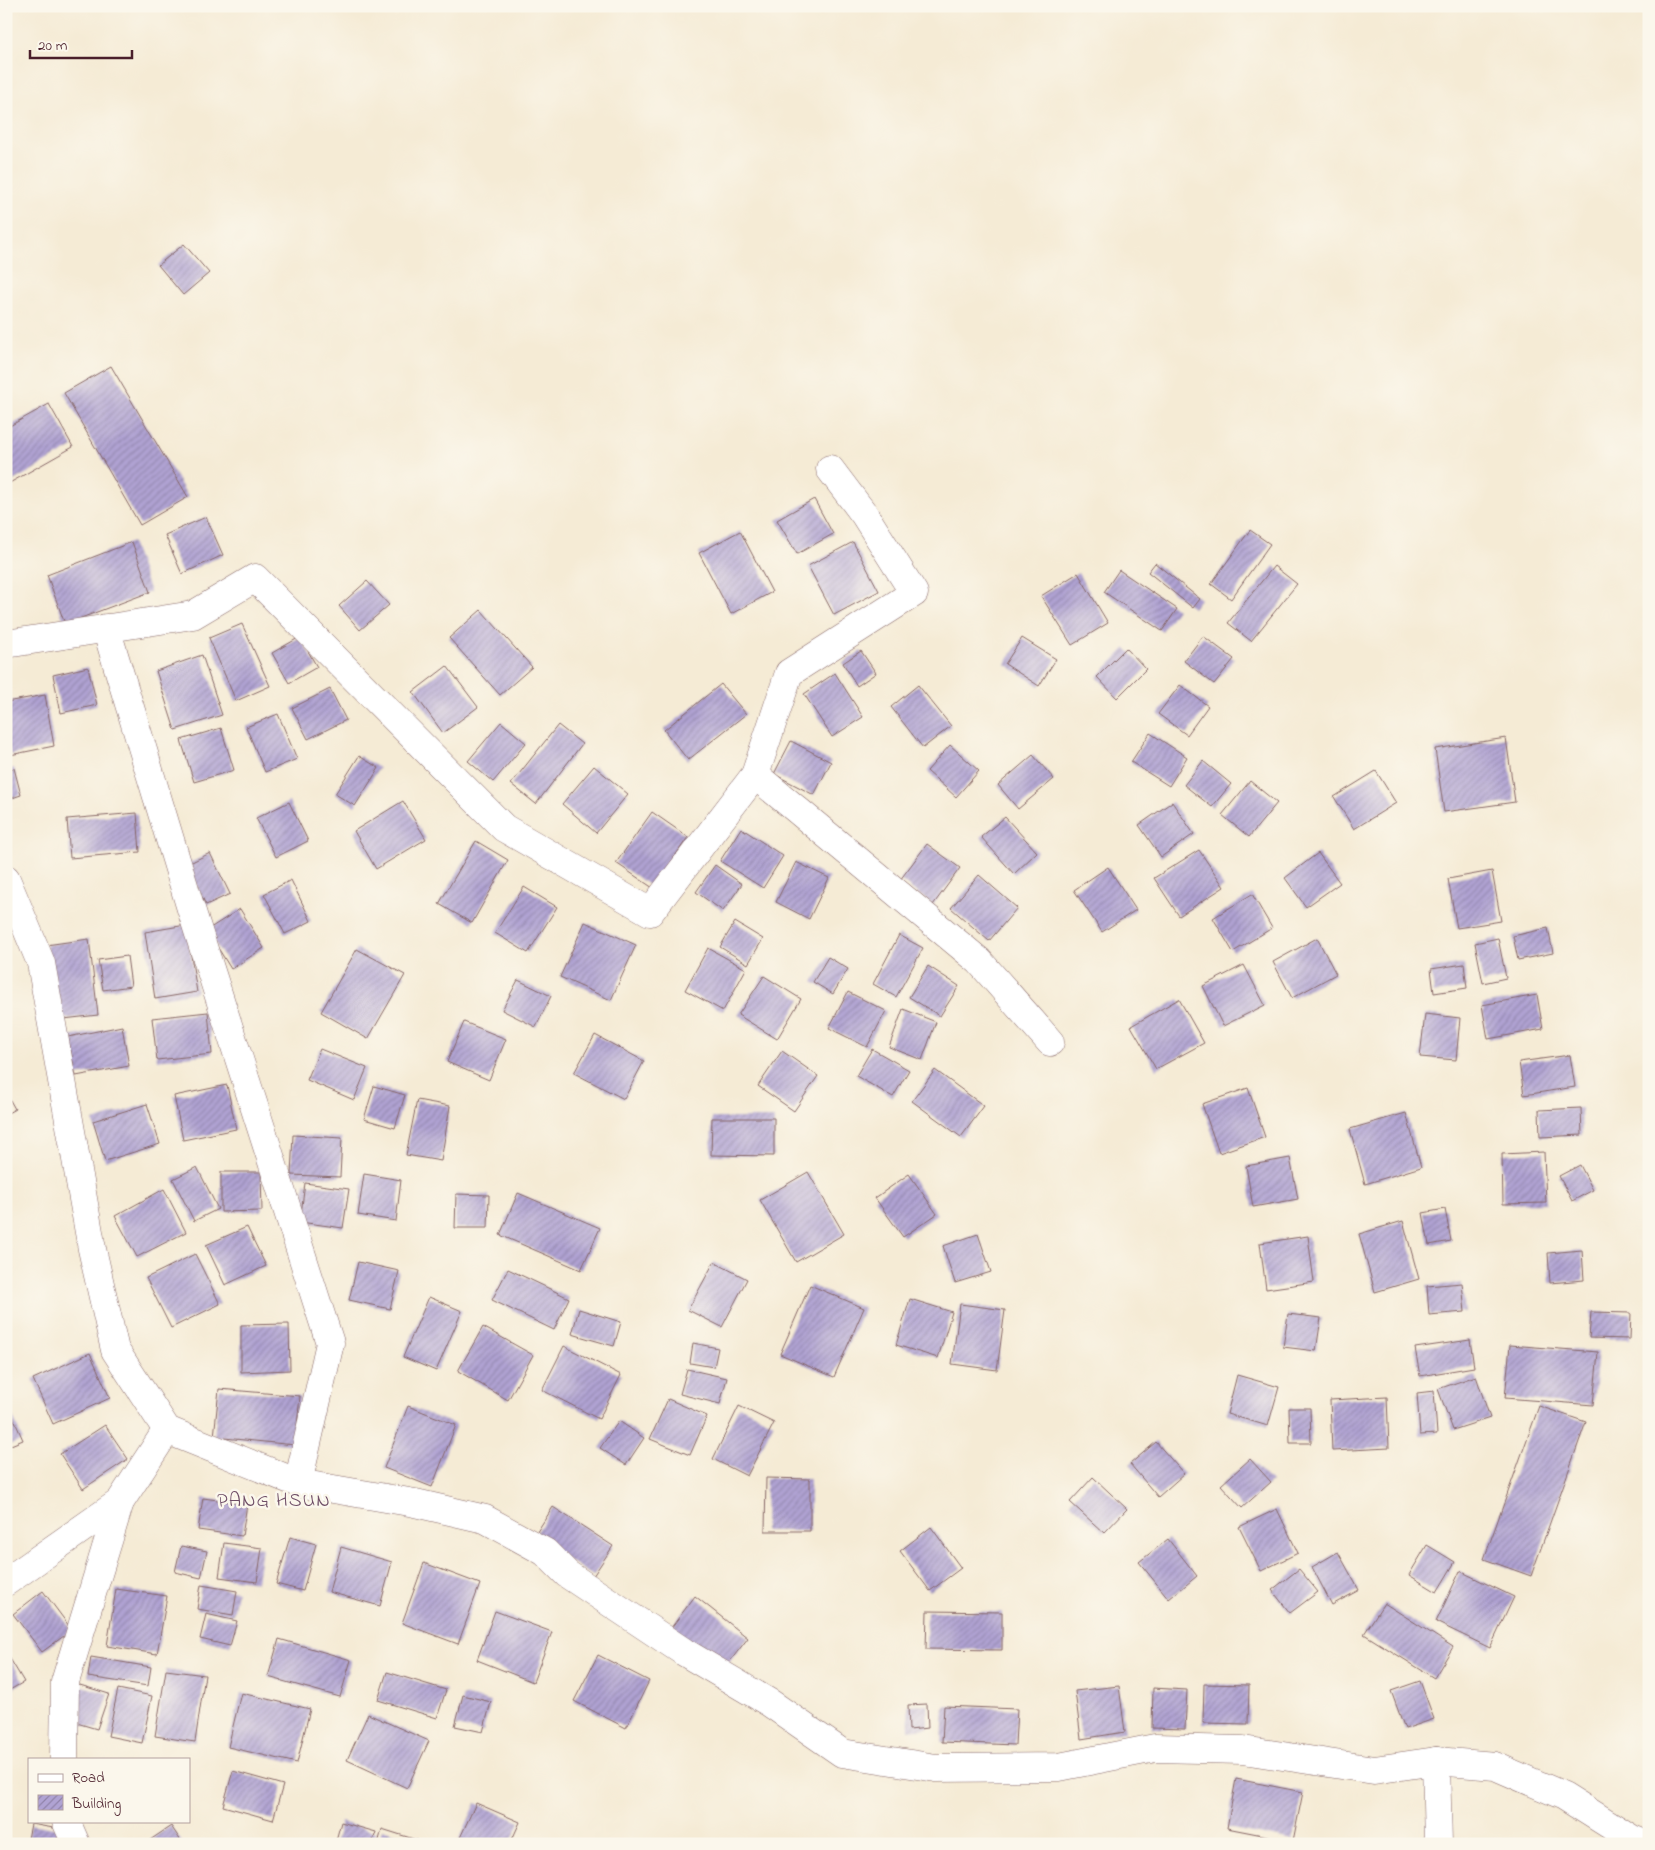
<svg xmlns="http://www.w3.org/2000/svg" width="1655" height="1850" font-family="'Indie Flower',sans-serif">
<style>
.building{fill:url(#building-hatch)}
.lines{fill:none;stroke-linecap:round;stroke-linejoin:round}
.minor-casing{stroke:#866666;stroke-width:29}
.minor{stroke:#fff;stroke-width:28}
.labels{text-anchor:middle;dominant-baseline:central;stroke-width:5;stroke-linejoin:round;paint-order:stroke}
.quarter-label{font-size:20px;letter-spacing:1px;fill:#6e4d66;stroke:#fbf7ec}
</style>
<defs>
<pattern id="building-hatch" width="6" height="6" patternUnits="userSpaceOnUse" patternTransform="scale(1.25)"><rect width="6" height="6" fill="#b0a3d3"/><path d="M-1 1l2-2M0 6l6-6M5 7l2-2" fill="none" stroke="#9184ab"/></pattern>
</defs>
<rect width="100%" height="100%" fill="#fbf7ec"/>
<filter id="ink" filterUnits="userSpaceOnUse"><feTurbulence type="fractalNoise" baseFrequency=".02" numOctaves="2"/><feDisplacementMap in="SourceGraphic" scale="10" xChannelSelector="R" yChannelSelector="G"/><feConvolveMatrix kernelMatrix="1 2 1 2 8 2 1 2 1" color-interpolation-filters="sRGB"/></filter>
<filter id="wash" filterUnits="userSpaceOnUse"><feTurbulence type="fractalNoise" baseFrequency=".0096" numOctaves="4" result="noise"/><feDisplacementMap in="SourceGraphic" scale="20" xChannelSelector="R" yChannelSelector="G"/><feGaussianBlur stdDeviation="1.12" result="paint"/><feColorMatrix in="noise" values="0 0 0 0 0 0 0 0 0 0 0 0 0 0 0 0 0 1.4 0 .05"/><feComposite in="paint" operator="in"/></filter>
<g filter="url(#wash)">
<rect width="100%" height="100%" fill="#f5ebd5"/>
<g id="blocks">
<g class="building">
<path d="M184,244L209,273L183,295L158,265Z"/>
<path d="M111,366L188,497L140,525L64,393Z"/>
<path d="M49,404L73,447L6,485V428Z"/>
<path d="M814,499L833,534L797,554L777,520Z"/>
<path d="M206,517L223,555L182,574L165,535Z"/>
<path d="M1250,530L1270,544L1231,599L1211,584Z"/>
<path d="M740,531L772,592L731,614L699,553Z"/>
<path d="M132,542L150,592L65,624L47,575Z"/>
<path d="M853,542L879,591L834,615L808,566Z"/>
<path d="M1155,563L1200,599L1193,608L1148,572Z"/>
<path d="M1274,566L1297,584L1251,641L1228,623Z"/>
<path d="M1119,570L1177,609L1162,631L1104,592Z"/>
<path d="M1078,573L1108,623L1072,645L1041,596Z"/>
<path d="M367,581L389,605L360,630L339,606Z"/>
<path d="M481,610L532,667L500,695L449,638Z"/>
<path d="M242,624L270,686L236,701L209,638Z"/>
<path d="M1203,636L1234,659L1214,684L1184,661Z"/>
<path d="M300,637L317,667L289,683L272,653Z"/>
<path d="M1022,638L1056,659L1039,686L1005,664Z"/>
<path d="M1126,648L1146,669L1117,698L1097,677Z"/>
<path d="M861,651L876,673L857,686L843,663Z"/>
<path d="M202,655L222,715L175,730L156,671Z"/>
<path d="M447,666L478,707L443,733L413,692Z"/>
<path d="M88,667L97,705L61,713L53,675Z"/>
<path d="M835,673L863,717L832,737L804,694Z"/>
<path d="M721,684L746,714L688,760L664,730Z"/>
<path d="M918,685L951,726L923,748L891,707Z"/>
<path d="M1180,685L1208,706L1187,735L1158,714Z"/>
<path d="M330,689L346,720L308,739L292,708Z"/>
<path d="M45,695L54,746L10,755L6,736V702Z"/>
<path d="M278,714L297,759L265,772L246,727Z"/>
<path d="M501,722L526,743L493,782L468,761Z"/>
<path d="M558,725L582,744L536,804L511,784Z"/>
<path d="M221,728L234,770L194,782L181,740Z"/>
<path d="M1150,733L1187,757L1169,786L1131,762Z"/>
<path d="M1506,738L1515,802L1444,812L1435,749Z"/>
<path d="M791,741L831,762L814,795L774,774Z"/>
<path d="M950,745L979,771L956,797L927,771Z"/>
<path d="M1033,755L1054,779L1018,809L998,785Z"/>
<path d="M359,756L379,768L355,806L335,794Z"/>
<path d="M1203,761L1231,784L1212,807L1184,785Z"/>
<path d="M594,766L628,794L596,833L562,804Z"/>
<path d="M14,768L21,795L6,800V770Z"/>
<path d="M1376,771L1396,803L1354,829L1334,797Z"/>
<path d="M1250,781L1277,803L1249,837L1222,815Z"/>
<path d="M403,801L426,839L376,869L354,831Z"/>
<path d="M289,802L308,841L276,857L256,818Z"/>
<path d="M1172,802L1194,834L1161,857L1139,825Z"/>
<path d="M652,812L688,837L653,888L616,863Z"/>
<path d="M137,813L140,852L70,858L67,819Z"/>
<path d="M1005,817L1037,852L1014,874L981,837Z"/>
<path d="M741,828L783,856L763,888L720,861Z"/>
<path d="M476,841L508,860L472,923L439,904Z"/>
<path d="M927,844L960,868L933,905L900,880Z"/>
<path d="M1199,850L1224,887L1179,916L1154,878Z"/>
<path d="M210,853L230,894L206,905L186,865Z"/>
<path d="M1318,853L1340,883L1306,907L1285,878Z"/>
<path d="M796,862L829,878L809,919L776,902Z"/>
<path d="M715,865L742,884L723,911L696,892Z"/>
<path d="M1108,867L1136,910L1102,932L1074,890Z"/>
<path d="M1492,871L1501,921L1457,928L1448,879Z"/>
<path d="M979,875L1017,908L989,941L951,908Z"/>
<path d="M291,880L311,921L285,934L264,894Z"/>
<path d="M524,887L557,907L528,953L495,933Z"/>
<path d="M1252,894L1272,928L1233,952L1213,918Z"/>
<path d="M240,909L264,948L231,969L207,930Z"/>
<path d="M585,922L636,945L611,1000L560,977Z"/>
<path d="M735,922L763,939L748,964L720,947Z"/>
<path d="M186,925L197,992L155,999L145,932Z"/>
<path d="M1548,928L1553,953L1518,960L1513,936Z"/>
<path d="M899,935L923,948L896,997L873,984Z"/>
<path d="M1317,938L1336,974L1292,998L1273,962Z"/>
<path d="M1498,938L1506,978L1483,983L1475,943Z"/>
<path d="M89,939L98,1015L55,1020L46,945Z"/>
<path d="M708,948L746,969L723,1011L685,990Z"/>
<path d="M357,949L405,975L368,1039L321,1012Z"/>
<path d="M127,956L131,986L103,990L98,960Z"/>
<path d="M828,957L848,969L833,994L813,982Z"/>
<path d="M1464,964L1467,988L1434,993L1431,969Z"/>
<path d="M1244,965L1265,1005L1223,1026L1203,986Z"/>
<path d="M928,966L959,986L940,1016L909,997Z"/>
<path d="M764,976L801,999L777,1039L738,1015Z"/>
<path d="M518,980L551,996L536,1027L502,1010Z"/>
<path d="M848,992L886,1011L867,1047L829,1028Z"/>
<path d="M1537,995L1543,1029L1488,1039L1482,1005Z"/>
<path d="M1179,999L1204,1043L1156,1069L1131,1026Z"/>
<path d="M903,1009L936,1022L922,1060L889,1047Z"/>
<path d="M208,1012L212,1054L157,1060L152,1018Z"/>
<path d="M1425,1014L1460,1018L1456,1060L1420,1057Z"/>
<path d="M464,1022L506,1039L489,1080L447,1062Z"/>
<path d="M122,1026L129,1066L76,1076L68,1037Z"/>
<path d="M595,1035L644,1061L624,1099L574,1073Z"/>
<path d="M320,1049L367,1068L354,1100L307,1080Z"/>
<path d="M872,1049L909,1070L893,1097L856,1076Z"/>
<path d="M782,1051L818,1076L794,1111L758,1086Z"/>
<path d="M1570,1055L1575,1087L1524,1095L1519,1062Z"/>
<path d="M935,1070L984,1106L961,1137L912,1101Z"/>
<path d="M227,1085L236,1129L183,1140L174,1096Z"/>
<path d="M374,1086L405,1095L395,1128L364,1119Z"/>
<path d="M1248,1088L1265,1137L1219,1153L1202,1104Z"/>
<path d="M6,1093L15,1109L6,1114Z"/>
<path d="M417,1100L450,1106L441,1161L406,1155Z"/>
<path d="M147,1104L160,1144L105,1161L93,1121Z"/>
<path d="M1581,1108L1582,1135L1540,1137L1539,1110Z"/>
<path d="M1406,1113L1421,1167L1365,1184L1350,1129Z"/>
<path d="M712,1118H774V1156L711,1155Z"/>
<path d="M293,1135L342,1138L340,1177L291,1175Z"/>
<path d="M1544,1152L1546,1203L1503,1204L1502,1154Z"/>
<path d="M1290,1158L1298,1199L1253,1207L1246,1166Z"/>
<path d="M1580,1165L1593,1190L1572,1201L1559,1176Z"/>
<path d="M197,1167L218,1209L194,1221L173,1179Z"/>
<path d="M221,1172H261L262,1211L221,1212Z"/>
<path d="M808,1172L844,1234L796,1262L760,1200Z"/>
<path d="M364,1174L401,1180L396,1221L358,1215Z"/>
<path d="M909,1174L937,1214L903,1237L875,1198Z"/>
<path d="M305,1183L349,1189L343,1228L300,1222Z"/>
<path d="M164,1189L186,1232L137,1257L115,1216Z"/>
<path d="M518,1193L600,1228L581,1270L500,1235Z"/>
<path d="M456,1194L489,1195L488,1228H455Z"/>
<path d="M1445,1209L1451,1241L1429,1245L1423,1213Z"/>
<path d="M1403,1221L1419,1279L1375,1292L1359,1234Z"/>
<path d="M247,1227L266,1266L225,1285L206,1245Z"/>
<path d="M978,1234L991,1272L955,1283L943,1246Z"/>
<path d="M1308,1236L1314,1282L1266,1289L1260,1243Z"/>
<path d="M1582,1250L1584,1280L1550,1283L1548,1253Z"/>
<path d="M195,1254L220,1304L171,1328L146,1278Z"/>
<path d="M358,1262L399,1271L390,1309L349,1300Z"/>
<path d="M714,1262L747,1279L722,1327L688,1310Z"/>
<path d="M508,1269L569,1298L554,1330L492,1300Z"/>
<path d="M1462,1283L1465,1312L1429,1315L1427,1286Z"/>
<path d="M810,1285L864,1308L834,1377L780,1354Z"/>
<path d="M429,1297L462,1311L436,1371L403,1357Z"/>
<path d="M910,1299L952,1312L938,1358L896,1345Z"/>
<path d="M960,1304L1005,1310L997,1370L952,1364Z"/>
<path d="M579,1309L621,1322L614,1346L572,1334Z"/>
<path d="M1591,1312L1631,1313L1630,1339L1589,1338Z"/>
<path d="M1288,1314L1321,1318L1316,1351L1283,1347Z"/>
<path d="M289,1324L290,1370L241,1372V1325Z"/>
<path d="M483,1327L533,1355L508,1400L458,1371Z"/>
<path d="M1470,1340L1474,1367L1420,1376L1415,1348Z"/>
<path d="M693,1343L718,1348L714,1367L690,1363Z"/>
<path d="M1510,1345L1598,1352L1593,1405L1505,1398Z"/>
<path d="M564,1346L621,1375L599,1419L542,1390Z"/>
<path d="M90,1353L110,1398L53,1424L33,1379Z"/>
<path d="M687,1369L727,1378L720,1404L680,1394Z"/>
<path d="M1237,1375L1279,1387L1268,1426L1227,1414Z"/>
<path d="M1476,1376L1490,1418L1453,1430L1438,1389Z"/>
<path d="M219,1389L300,1396L295,1445L214,1437Z"/>
<path d="M1434,1391L1437,1434L1420,1435L1417,1393Z"/>
<path d="M1387,1397L1389,1448L1332,1451L1330,1400Z"/>
<path d="M668,1399L707,1416L690,1455L650,1439Z"/>
<path d="M6,1401L23,1440L6,1447Z"/>
<path d="M408,1406L456,1425L432,1487L384,1468Z"/>
<path d="M739,1406L774,1423L747,1476L713,1459Z"/>
<path d="M1539,1406L1586,1422L1531,1576L1484,1559Z"/>
<path d="M1289,1408H1310L1311,1443H1290Z"/>
<path d="M619,1421L644,1438L626,1465L600,1448Z"/>
<path d="M105,1425L128,1459L83,1489L60,1454Z"/>
<path d="M1156,1442L1184,1474L1158,1497L1130,1464Z"/>
<path d="M1250,1459L1271,1482L1242,1508L1221,1485Z"/>
<path d="M1093,1477L1127,1509L1104,1533L1070,1502Z"/>
<path d="M766,1478L810,1479V1531H765Z"/>
<path d="M203,1498L247,1504L242,1536L198,1530Z"/>
<path d="M553,1507L613,1546L593,1576L533,1538Z"/>
<path d="M1277,1509L1298,1553L1261,1571L1239,1527Z"/>
<path d="M931,1527L961,1568L930,1591L900,1551Z"/>
<path d="M290,1537L316,1544L303,1591L276,1584Z"/>
<path d="M1168,1539L1197,1576L1169,1599L1139,1562Z"/>
<path d="M224,1543L262,1548L257,1582L219,1577Z"/>
<path d="M1427,1545L1455,1562L1437,1592L1409,1575Z"/>
<path d="M181,1546L207,1551L201,1578L175,1572Z"/>
<path d="M341,1547L392,1562L380,1606L329,1592Z"/>
<path d="M1338,1552L1359,1590L1332,1605L1312,1567Z"/>
<path d="M424,1563L480,1584L458,1644L402,1623Z"/>
<path d="M1299,1569L1318,1592L1290,1613L1272,1590Z"/>
<path d="M1460,1571L1514,1597L1490,1648L1436,1622Z"/>
<path d="M201,1585L237,1591L233,1615L197,1609Z"/>
<path d="M116,1589L167,1596L157,1654L107,1646Z"/>
<path d="M43,1591L72,1630L42,1652L13,1614Z"/>
<path d="M695,1596L748,1638L724,1669L671,1628Z"/>
<path d="M1384,1603L1453,1647L1434,1678L1364,1634Z"/>
<path d="M495,1611L552,1632L533,1682L477,1660Z"/>
<path d="M927,1611L1002,1612V1650L926,1649Z"/>
<path d="M206,1614L237,1621L230,1646L200,1639Z"/>
<path d="M279,1639L351,1660L340,1697L268,1677Z"/>
<path d="M6,1652L24,1682L6,1692Z"/>
<path d="M598,1655L649,1681L626,1728L574,1701Z"/>
<path d="M91,1657L151,1667L148,1686L88,1677Z"/>
<path d="M166,1670L205,1675L195,1742L155,1736Z"/>
<path d="M387,1672L446,1690L437,1718L378,1700Z"/>
<path d="M1420,1681L1434,1719L1405,1729L1391,1691Z"/>
<path d="M1204,1684L1249,1685L1248,1724L1203,1723Z"/>
<path d="M80,1685L109,1694L97,1729L70,1721Z"/>
<path d="M1119,1686L1125,1732L1081,1739L1075,1691Z"/>
<path d="M1153,1688L1187,1690L1185,1729L1152,1728Z"/>
<path d="M118,1689L152,1696L142,1743L108,1736Z"/>
<path d="M241,1693L310,1709L297,1763L228,1747Z"/>
<path d="M463,1695L491,1702L483,1732L455,1726Z"/>
<path d="M927,1704L928,1728L909,1730L908,1705Z"/>
<path d="M944,1706L1017,1709L1015,1745L942,1742Z"/>
<path d="M368,1714L429,1741L407,1788L347,1760Z"/>
<path d="M233,1771L283,1785L273,1820L223,1806Z"/>
<path d="M1236,1779L1303,1792L1293,1841L1227,1828Z"/>
<path d="M476,1803L520,1822L510,1844H468L459,1840Z"/>
<path d="M341,1822L376,1832L372,1844H335Z"/>
<path d="M31,1824L59,1829L56,1844H27Z"/>
<path d="M171,1826L183,1844H144Z"/>
<path d="M382,1829L420,1841L419,1844H378Z"/>
</g>
</g>
</g>
<g filter="url(#ink)">
<use href="#blocks" fill-opacity="0" stroke="#866666" stroke-width="1"/>
<g class="lines">
<defs>
<g id="minor">
<path d="M106,628L191,909L330,1343L298,1483"/>
<path d="M6,644L193,615L255,578L504,828L650,912L755,775L789,673L914,593L864,514L830,469"/>
<path d="M755,775L979,961L1050,1042"/>
<path d="M6,879L41,963L92,1249L115,1350L167,1430L298,1483L415,1503L485,1519L545,1552L567,1574L684,1652L770,1703L842,1753L936,1768L1059,1767L1155,1748L1243,1750L1374,1770L1436,1761L1495,1766L1564,1796L1632,1839L1644,1844"/>
<path d="M6,1582L120,1502L167,1430"/>
<path d="M64,1759L65,1682L120,1502"/>
<path d="M1436,1761L1438,1844"/>
<path d="M66,1821L76,1844"/>
</g>
</defs>
<use href="#minor" class="minor-casing"/>
<use href="#minor" class="minor"/>
</g>
</g>
<g class="labels">
<g class="quarter-label">
<text x="274" y="1501">PANG HSUN</text>
</g>
</g>
<rect width="1655" height="1850" fill="none" stroke="#fbf7ec" stroke-width="25"/>
<rect x="28" y="1758" width="162" height="65" fill="#fbf7ec" stroke="#b4a19f"/>
<rect x="38" y="1774" width="25" height="8" fill="#ffffff" stroke="#b4a19f"/>
<text x="72" y="1782" font-size="15" fill="#4a1f2b">Road</text>
<rect x="38" y="1795" width="25" height="15" fill="url(#building-hatch)" stroke="#b4a19f"/>
<text x="72" y="1808" font-size="15" fill="#4a1f2b">Building</text>
<path d="M30 50v8h102v-8" fill="none" stroke="#4a1f2b" stroke-width="2.5"/>
<text x="38" y="50" font-size="15" fill="#4a1f2b" stroke="#fbf7ec" stroke-width="4" paint-order="stroke">20 m</text>
</svg>
